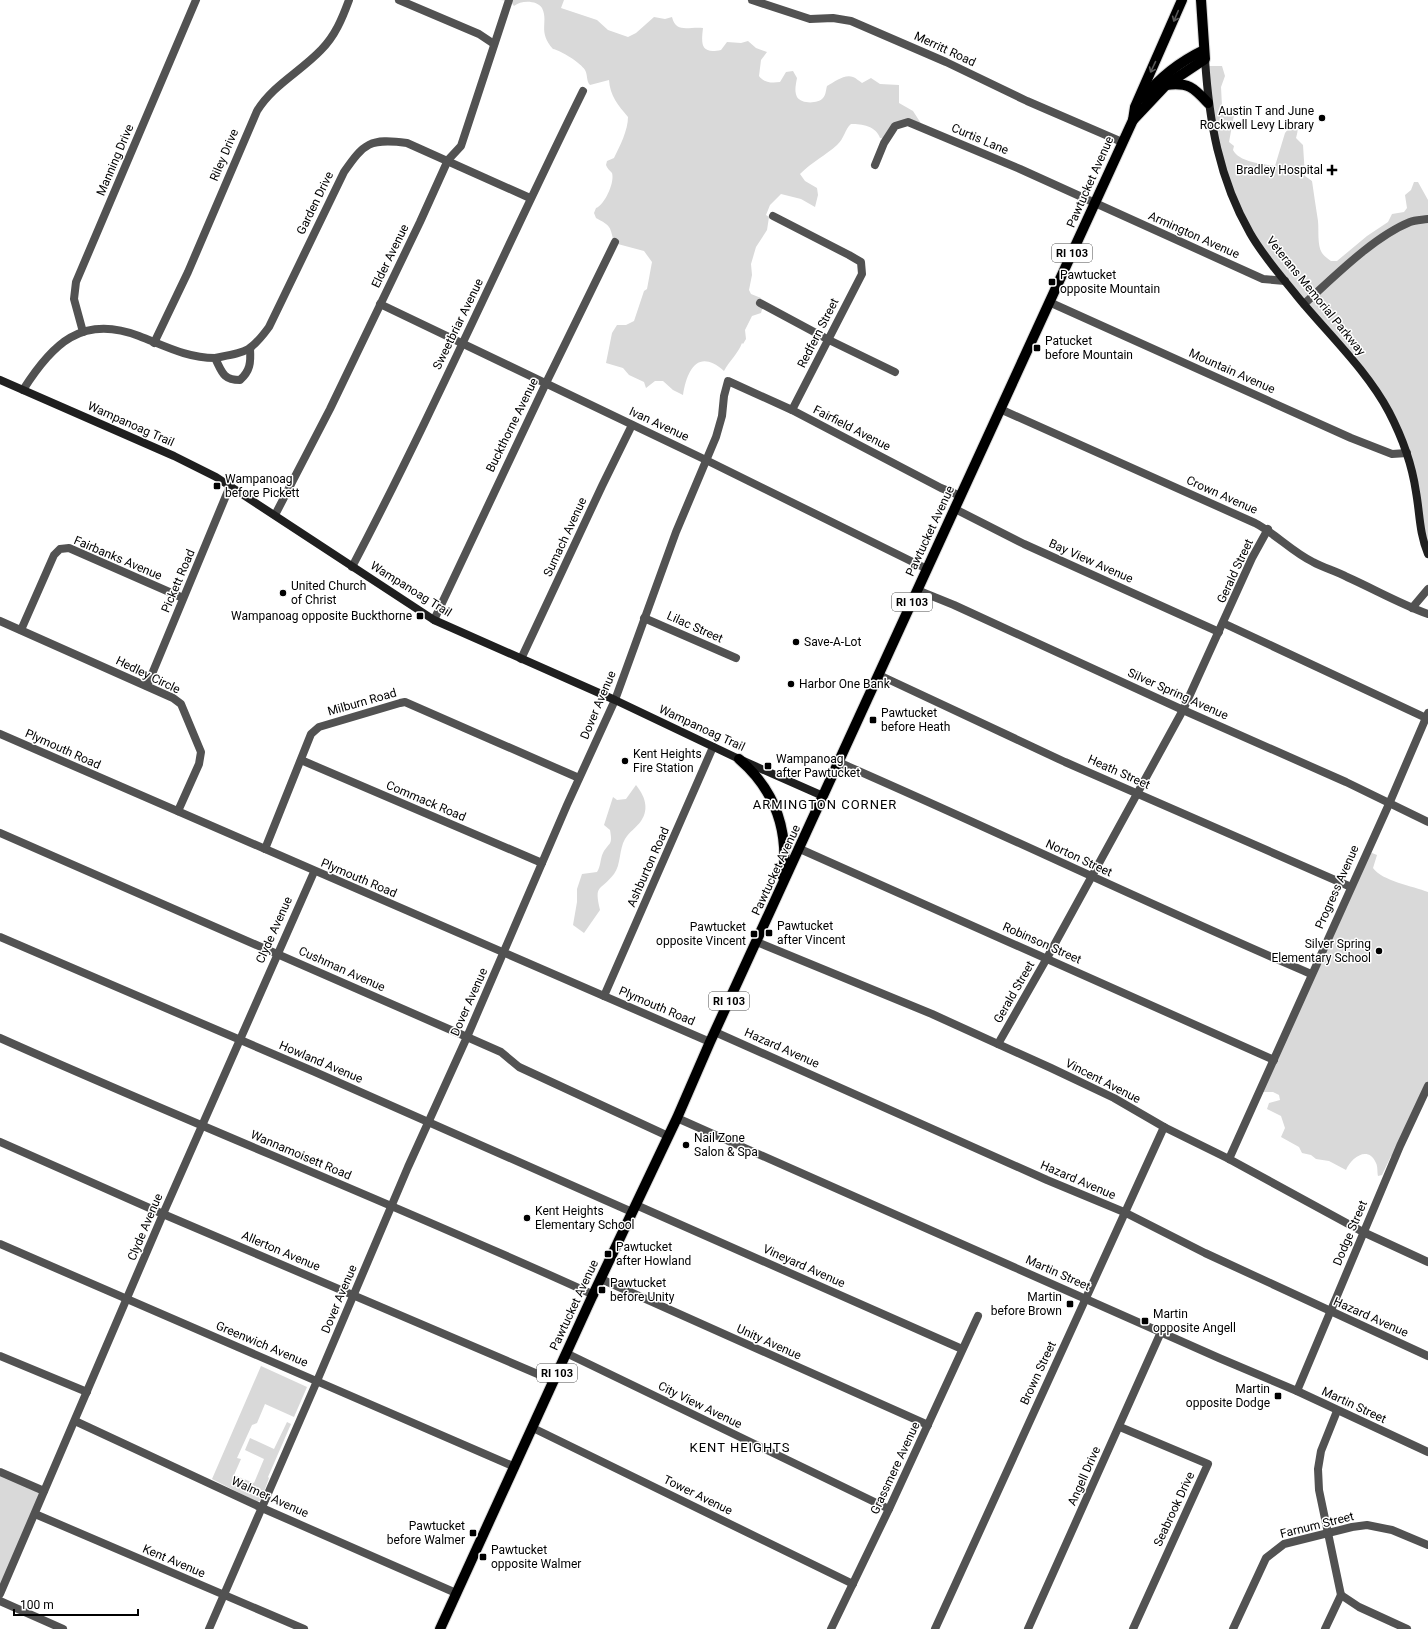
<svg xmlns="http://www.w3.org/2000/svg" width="1428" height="1629" font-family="Roboto,sans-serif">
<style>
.green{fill:#d9d9d9}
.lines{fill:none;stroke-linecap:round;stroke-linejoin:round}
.primary-casing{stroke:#dbdbdb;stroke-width:12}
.minor{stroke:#525252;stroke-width:8}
.tertiary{stroke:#525252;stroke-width:8}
.secondary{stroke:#1f1f1f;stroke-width:8}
.primary{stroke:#000;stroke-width:10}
.oneway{stroke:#595959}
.poi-dot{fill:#000;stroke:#fff;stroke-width:1.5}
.labels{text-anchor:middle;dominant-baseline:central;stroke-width:3;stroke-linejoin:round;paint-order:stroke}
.shield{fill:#fff;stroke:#4c4c4c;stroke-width:1}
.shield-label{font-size:11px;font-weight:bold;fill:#000}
.street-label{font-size:12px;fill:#000;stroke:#fff}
.poi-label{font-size:12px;fill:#000;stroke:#fff;text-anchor:start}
.neighbourhood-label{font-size:13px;letter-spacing:1px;fill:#000;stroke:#fff}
</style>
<rect width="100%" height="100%" fill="#fff"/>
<g class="green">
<path d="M500,0H564L561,8L597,20L608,30L628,37L636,33L654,17L665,19L672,17C676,34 690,26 703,28C701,45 701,54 721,50L727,42L741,43L748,41L756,48L767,52L761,60L759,76C764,83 772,83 780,82L786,72L793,71L797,78C796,84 794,91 797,97C801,104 818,104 823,98C826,95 826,89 827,86C835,82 844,74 853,77C856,78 859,81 862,83L871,78L880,84L899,85V103L913,111L922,125L904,121L886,139L880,138C876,126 862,124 851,124C845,129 844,139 837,145C826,155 812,162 800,174L805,181L817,188L818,195L815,207L801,199L781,194L770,205L766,215L769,217L767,230L756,247L751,264L752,275L749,290L751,294L761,298L763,306L761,313L752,316L745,330L746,339L743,344L742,343C738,354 729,361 724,371C698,348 687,370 683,395L673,390L663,381H655L646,388L644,382L629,375L623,368L606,363L612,333L617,325H626L634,321L644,291L647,289L652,262L644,251L614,243C610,226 611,226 596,218L594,213L596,208C604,205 615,183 612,173C610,171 607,168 606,165L607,161L614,158C620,146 628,130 628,117C618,105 610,96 609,80L590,85C586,81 588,75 585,70C581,63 560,50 553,49C537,31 549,22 542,8C537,0 521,0 514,6L510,1Z"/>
<path d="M1207,66H1222L1225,76L1221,87L1222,106L1225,110L1234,115L1229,142L1234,146L1233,150C1239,162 1262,164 1275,166L1285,133L1293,123C1299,127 1298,131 1296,138L1303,145L1305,176L1312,181C1314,195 1316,208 1318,221C1319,230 1317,245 1322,253C1324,256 1328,259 1331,261H1337L1367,236L1388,222L1392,214L1404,212L1407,208L1405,195L1411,190L1414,182H1418L1428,200V559L1417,491L1387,408L1256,244L1221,167Z"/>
<path d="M636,785C644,795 650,808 641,821C637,827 629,832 625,839C619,849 621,865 614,874C600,892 594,883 600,910L584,933L573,925L577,902V889L582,874L597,872C601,866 600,859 603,853C609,842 613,846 610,830L604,825L613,797L617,800L626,799Z"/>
<path d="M1367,851L1377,855L1373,868C1382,881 1413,886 1428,892V1088L1395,1159L1391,1156L1382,1175L1378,1176C1377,1172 1378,1167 1376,1163C1368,1145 1351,1158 1346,1170L1329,1161L1316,1159L1311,1155L1302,1153L1299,1147L1281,1137L1285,1128L1281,1116L1267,1109L1269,1103L1280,1100L1279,1095L1273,1092H1260Z"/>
<path d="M261,1366L307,1387L294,1417L265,1404L257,1423L252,1425L237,1458L241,1459L234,1475L254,1483L264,1459L245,1450L250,1438L274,1449L287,1422L291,1424L268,1477L269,1478L261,1500L257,1502L212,1479Z"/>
<path d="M0,1473L45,1491L0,1595Z"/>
</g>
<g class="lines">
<defs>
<g id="primary">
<path d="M1166,85C1189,82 1194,88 1208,103"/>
<path d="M1143,98C1160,77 1179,62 1204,50"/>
<path d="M1133,120L1166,85L1205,59L1201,0"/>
<path d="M739,759C776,791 789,830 783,877"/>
<path d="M440,1629L591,1299L677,1118L710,1042L1133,120L1135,107L1182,0"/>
</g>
</defs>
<use href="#primary" class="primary-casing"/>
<g class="minor">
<path d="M399,0L479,34L494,44"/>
<path d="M752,0L810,19L833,18L851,21L946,62L1027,101L1122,142"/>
<path d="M875,165L884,143L895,126L908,122L1020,169L1263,279L1285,281"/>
<path d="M773,216L849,255L861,262L862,274L792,410"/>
<path d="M1049,302L1351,438L1392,454L1407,453"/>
<path d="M760,303L829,340L895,372"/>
<path d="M380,304L706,460L927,569"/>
<path d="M1304,304C1333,278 1373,237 1410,222C1415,220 1422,220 1428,219"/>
<path d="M83,332L74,299L76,282L196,0"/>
<path d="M154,343L188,272L257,111C273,85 300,72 321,50C335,36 342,19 349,0"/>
<path d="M215,358C246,352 250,353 269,327L344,172C364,143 370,138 407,143L530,198"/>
<path d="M23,390C52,344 82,314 139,336C165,346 187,358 215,358C222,372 223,380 240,380C250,371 251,363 250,349"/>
<path d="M1000,409L1255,523C1276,534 1292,552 1313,562C1324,568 1336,571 1347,577C1374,589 1400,604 1428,614"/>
<path d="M955,509L1024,544L1219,632"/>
<path d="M275,515L330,409L420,222L448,160L461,146L509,0"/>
<path d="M352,567C434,411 505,249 583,91"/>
<path d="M917,590L954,605L1183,710L1346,782L1428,822"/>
<path d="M1412,608L1428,589"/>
<path d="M644,618L736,658"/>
<path d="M434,620L546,383L615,242"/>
<path d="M0,621L173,698L181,704L201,752L199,764L178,811"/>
<path d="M1223,623L1428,719"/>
<path d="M21,630L54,555L60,549L69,548L183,598"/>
<path d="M521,659L602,486L632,425"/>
<path d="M879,675L1065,762L1351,887"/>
<path d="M147,686L230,486"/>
<path d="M0,734L710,1042"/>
<path d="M301,760L542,863"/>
<path d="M838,762C997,831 1152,906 1311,974"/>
<path d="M0,833L467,1037L501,1052L519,1067L668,1136"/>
<path d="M265,849L311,734L319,727L400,703L405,702L579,778"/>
<path d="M800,849L1274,1060"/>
<path d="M0,937L315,1072L632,1212"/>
<path d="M757,942L932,1014L1051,1068L1114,1098L1164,1127L1229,1159L1363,1232L1428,1262"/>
<path d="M604,996L713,747"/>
<path d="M715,1032L1047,1180L1124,1212L1205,1253L1428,1356"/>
<path d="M0,1038C197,1126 397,1205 594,1295"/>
<path d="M998,1044L1047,958L1183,710L1252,558L1268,529"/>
<path d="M0,1142L163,1214L554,1381"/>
<path d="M1229,1159L1389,804L1428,713"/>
<path d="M636,1205L962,1349"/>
<path d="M0,1244L515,1467"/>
<path d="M601,1279L928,1425"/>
<path d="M566,1353L889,1509"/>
<path d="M0,1356L87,1392"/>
<path d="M1297,1391L1400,1146L1428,1086"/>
<path d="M75,1421L262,1508L456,1593"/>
<path d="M1120,1427L1208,1464L1133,1629"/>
<path d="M533,1428L853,1584"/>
<path d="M0,1472L44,1491"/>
<path d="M35,1514L304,1629"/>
<path d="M0,1594L163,1214L314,872"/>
<path d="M1341,1595L1359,1607L1407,1629"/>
<path d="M0,1601L63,1629"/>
<path d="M209,1629L317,1381L408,1167L467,1037L567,805L615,700L676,532L716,437L722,416L724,396L728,381L792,410L941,488L961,496"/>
<path d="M831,1629L889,1509L978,1316"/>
<path d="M935,1629L1164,1127"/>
<path d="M1028,1629L1161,1332"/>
<path d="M1233,1629L1266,1558L1284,1544L1352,1527L1367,1525L1392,1530L1428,1545"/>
<path d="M1325,1629L1341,1595L1319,1490L1318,1469L1321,1451L1337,1411"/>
</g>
<path class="tertiary" d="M677,1118L1219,1358L1297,1391L1428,1452"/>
<g class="secondary">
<path d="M1205,59C1209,121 1219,179 1250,233C1263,256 1281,276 1297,296C1328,334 1366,369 1389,412C1402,437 1412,464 1416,492C1420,514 1419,532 1428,554"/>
<path d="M0,380L174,456L216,477L434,620L615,700L739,759L823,796"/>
</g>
<use href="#primary" class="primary"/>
</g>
<defs><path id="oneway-shaft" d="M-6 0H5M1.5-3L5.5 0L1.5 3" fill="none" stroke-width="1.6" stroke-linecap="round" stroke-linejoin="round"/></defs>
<g class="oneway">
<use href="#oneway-shaft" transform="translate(1176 16) rotate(113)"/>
<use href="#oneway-shaft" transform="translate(1153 67) rotate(115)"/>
</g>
<g class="poi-dot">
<circle cx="1322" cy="118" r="4"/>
<path d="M1330 164h4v4h4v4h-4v4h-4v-4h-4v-4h4z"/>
<rect x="1048" y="278" width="8" height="8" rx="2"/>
<rect x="1033" y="344" width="8" height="8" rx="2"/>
<rect x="213" y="482" width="8" height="8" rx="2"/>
<circle cx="283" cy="593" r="4"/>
<rect x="416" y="612" width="8" height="8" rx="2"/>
<circle cx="796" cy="642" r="4"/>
<circle cx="791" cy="684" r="4"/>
<rect x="869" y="716" width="8" height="8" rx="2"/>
<circle cx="625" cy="761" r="4"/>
<rect x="764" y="762" width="8" height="8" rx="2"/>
<rect x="765" y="929" width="8" height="8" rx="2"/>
<rect x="750" y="930" width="8" height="8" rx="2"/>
<circle cx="1379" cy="951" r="4"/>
<circle cx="686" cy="1145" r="4"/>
<circle cx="527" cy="1218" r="4"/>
<rect x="604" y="1250" width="8" height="8" rx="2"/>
<rect x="598" y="1286" width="8" height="8" rx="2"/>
<rect x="1066" y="1300" width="8" height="8" rx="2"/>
<rect x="1141" y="1317" width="8" height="8" rx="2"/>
<rect x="1274" y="1392" width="8" height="8" rx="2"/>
<rect x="469" y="1529" width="8" height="8" rx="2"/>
<rect x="479" y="1553" width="8" height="8" rx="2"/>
</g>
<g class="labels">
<g class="shield">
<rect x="1052" y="244" width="40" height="18" rx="3"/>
<rect x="892" y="593" width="40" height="18" rx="3"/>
<rect x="709" y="992" width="40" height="18" rx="3"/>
<rect x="537" y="1364" width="40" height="18" rx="3"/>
</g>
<g class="shield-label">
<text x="1072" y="253">RI 103</text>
<text x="912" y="602">RI 103</text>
<text x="729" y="1001">RI 103</text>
<text x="557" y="1373">RI 103</text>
</g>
<g class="street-label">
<text transform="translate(945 49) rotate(25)">Merritt Road</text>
<text transform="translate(980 139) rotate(23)">Curtis Lane</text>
<text transform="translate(224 155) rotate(-67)">Riley Drive</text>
<text transform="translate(115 160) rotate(-67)">Manning Drive</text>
<text transform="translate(1090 182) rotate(-66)">Pawtucket Avenue</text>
<text transform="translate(315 203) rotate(-64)">Garden Drive</text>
<text transform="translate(1194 235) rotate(24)">Armington Avenue</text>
<text transform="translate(390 256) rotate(-64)">Elder Avenue</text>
<text transform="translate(1316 296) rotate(51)">Veterans Memorial Parkway</text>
<text transform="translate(458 324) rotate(-64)">Sweetbriar Avenue</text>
<text transform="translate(818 333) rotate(-63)">Redfern Street</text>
<text transform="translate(1232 371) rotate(24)">Mountain Avenue</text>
<text transform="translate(131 424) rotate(24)">Wampanoag Trail</text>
<text transform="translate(659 424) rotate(25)">Ivan Avenue</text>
<text transform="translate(512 425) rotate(-64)">Buckthorne Avenue</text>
<text transform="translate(852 428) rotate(27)">Fairfield Avenue</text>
<text transform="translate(1222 495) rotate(24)">Crown Avenue</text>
<text transform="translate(930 531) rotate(-65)">Pawtucket Avenue</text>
<text transform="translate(565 537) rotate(-65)">Sumach Avenue</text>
<text transform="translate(118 558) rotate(23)">Fairbanks Avenue</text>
<text transform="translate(1091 561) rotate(24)">Bay View Avenue</text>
<text transform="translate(1235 571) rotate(-65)">Gerald Street</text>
<text transform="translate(178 581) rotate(-67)">Pickett Road</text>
<text transform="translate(411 589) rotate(32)">Wampanoag Trail</text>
<text transform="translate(695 627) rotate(24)">Lilac Street</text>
<text transform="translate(148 675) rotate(26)">Hedley Circle</text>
<text transform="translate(1178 694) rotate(24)">Silver Spring Avenue</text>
<text transform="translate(362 702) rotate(-16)">Milburn Road</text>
<text transform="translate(598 705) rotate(-67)">Dover Avenue</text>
<text transform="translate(702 728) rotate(25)">Wampanoag Trail</text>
<text transform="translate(63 749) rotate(24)">Plymouth Road</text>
<text transform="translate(1119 772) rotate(24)">Heath Street</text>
<text transform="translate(426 801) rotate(23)">Commack Road</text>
<text transform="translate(1079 858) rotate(25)">Norton Street</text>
<text transform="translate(648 867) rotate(-66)">Ashburton Road</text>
<text transform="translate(776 870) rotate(-65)">Pawtucket Avenue</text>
<text transform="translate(359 878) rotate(23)">Plymouth Road</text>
<text transform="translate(1337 887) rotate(-66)">Progress Avenue</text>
<text transform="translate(274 930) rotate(-66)">Clyde Avenue</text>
<text transform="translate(1042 943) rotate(24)">Robinson Street</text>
<text transform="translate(342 969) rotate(24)">Cushman Avenue</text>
<text transform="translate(1014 992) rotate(-60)">Gerald Street</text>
<text transform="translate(469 1002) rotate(-66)">Dover Avenue</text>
<text transform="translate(657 1006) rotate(23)">Plymouth Road</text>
<text transform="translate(782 1048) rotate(24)">Hazard Avenue</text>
<text transform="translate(321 1062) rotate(23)">Howland Avenue</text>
<text transform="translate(1103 1081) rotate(27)">Vincent Avenue</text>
<text transform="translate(301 1155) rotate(23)">Wannamoisett Road</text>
<text transform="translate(1078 1180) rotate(23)">Hazard Avenue</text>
<text transform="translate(145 1227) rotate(-67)">Clyde Avenue</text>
<text transform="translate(1350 1233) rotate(-67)">Dodge Street</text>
<text transform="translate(281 1251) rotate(23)">Allerton Avenue</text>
<text transform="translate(804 1266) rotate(24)">Vineyard Avenue</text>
<text transform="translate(1058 1273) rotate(24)">Martin Street</text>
<text transform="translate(339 1299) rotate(-67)">Dover Avenue</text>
<text transform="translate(574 1305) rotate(-65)">Pawtucket Avenue</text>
<text transform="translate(1371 1317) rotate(24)">Hazard Avenue</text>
<text transform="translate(769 1342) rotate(24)">Unity Avenue</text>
<text transform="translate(262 1344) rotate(23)">Greenwich Avenue</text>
<text transform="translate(1038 1373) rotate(-65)">Brown Street</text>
<text transform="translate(700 1405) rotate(26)">City View Avenue</text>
<text transform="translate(1354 1405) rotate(25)">Martin Street</text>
<text transform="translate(895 1468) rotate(-65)">Grassmere Avenue</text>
<text transform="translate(1084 1476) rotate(-66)">Angell Drive</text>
<text transform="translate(698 1495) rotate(26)">Tower Avenue</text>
<text transform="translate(270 1497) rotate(24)">Walmer Avenue</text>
<text transform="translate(1174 1509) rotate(-65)">Seabrook Drive</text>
<text transform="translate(1317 1525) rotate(-14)">Farnum Street</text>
<text transform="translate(174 1561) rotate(23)">Kent Avenue</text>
</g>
<g class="poi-label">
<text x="1314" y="111" text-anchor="end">Austin T and June<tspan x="1314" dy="14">Rockwell Levy Library</tspan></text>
<text x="1323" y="170" text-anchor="end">Bradley Hospital</text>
<text x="1060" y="275">Pawtucket<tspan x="1060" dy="14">opposite Mountain</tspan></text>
<text x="1045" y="341">Patucket<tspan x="1045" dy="14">before Mountain</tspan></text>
<text x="225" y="479">Wampanoag<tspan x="225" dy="14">before Pickett</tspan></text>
<text x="291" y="586">United Church<tspan x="291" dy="14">of Christ</tspan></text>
<text x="412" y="616" text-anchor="end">Wampanoag opposite Buckthorne</text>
<text x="804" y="642">Save-A-Lot</text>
<text x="799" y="684">Harbor One Bank</text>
<text x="881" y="713">Pawtucket<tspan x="881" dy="14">before Heath</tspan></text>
<text x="633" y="754">Kent Heights<tspan x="633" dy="14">Fire Station</tspan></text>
<text x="776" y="759">Wampanoag<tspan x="776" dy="14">after Pawtucket</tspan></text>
<text x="777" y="926">Pawtucket<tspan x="777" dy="14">after Vincent</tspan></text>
<text x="746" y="927" text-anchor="end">Pawtucket<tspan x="746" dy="14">opposite Vincent</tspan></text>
<text x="1371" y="944" text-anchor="end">Silver Spring<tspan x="1371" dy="14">Elementary School</tspan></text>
<text x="694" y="1138">Nail Zone<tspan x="694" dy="14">Salon &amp; Spa</tspan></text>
<text x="535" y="1211">Kent Heights<tspan x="535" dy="14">Elementary School</tspan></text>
<text x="616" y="1247">Pawtucket<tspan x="616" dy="14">after Howland</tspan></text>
<text x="610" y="1283">Pawtucket<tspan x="610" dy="14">before Unity</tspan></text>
<text x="1062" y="1297" text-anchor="end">Martin<tspan x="1062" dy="14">before Brown</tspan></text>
<text x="1153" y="1314">Martin<tspan x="1153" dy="14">opposite Angell</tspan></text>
<text x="1270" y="1389" text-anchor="end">Martin<tspan x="1270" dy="14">opposite Dodge</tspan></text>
<text x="465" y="1526" text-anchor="end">Pawtucket<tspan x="465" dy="14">before Walmer</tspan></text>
<text x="491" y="1550">Pawtucket<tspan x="491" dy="14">opposite Walmer</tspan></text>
</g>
<g class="neighbourhood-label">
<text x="825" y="804">ARMINGTON CORNER</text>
<text x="740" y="1447">KENT HEIGHTS</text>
</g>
</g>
<path d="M14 1609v6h124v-6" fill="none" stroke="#000000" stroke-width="2"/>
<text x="20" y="1609" font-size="12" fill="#000000" stroke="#ffffff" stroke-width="3" paint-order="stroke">100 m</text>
</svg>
